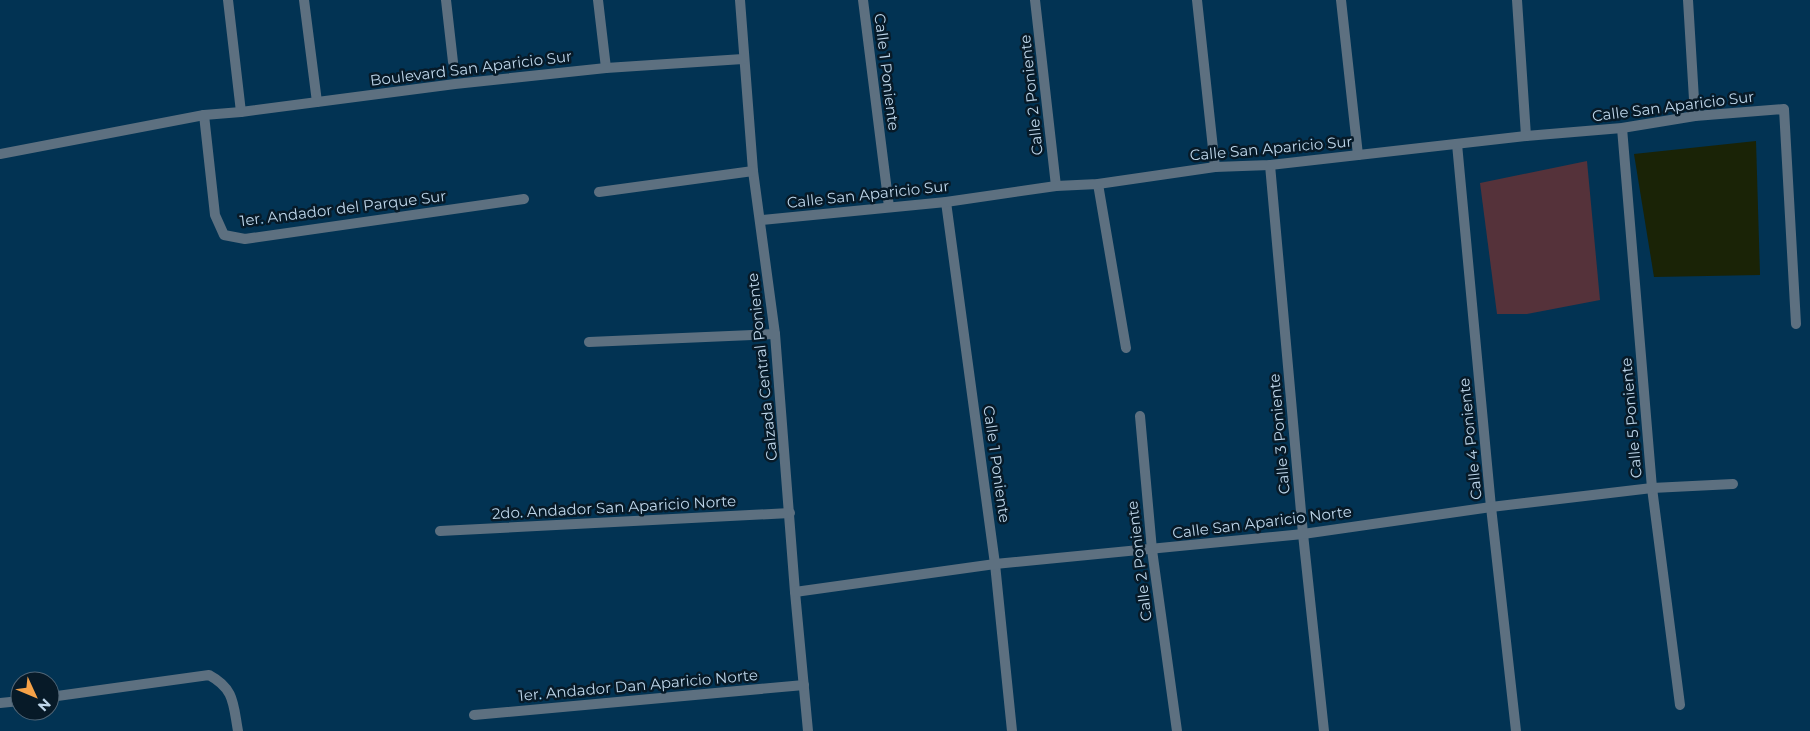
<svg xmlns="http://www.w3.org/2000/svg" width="1810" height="731" font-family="Montserrat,sans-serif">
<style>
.green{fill:#55323a}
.water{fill:#1a2306}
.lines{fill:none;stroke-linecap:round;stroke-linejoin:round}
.street{stroke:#5d7080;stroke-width:10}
.labels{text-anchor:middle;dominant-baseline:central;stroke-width:5;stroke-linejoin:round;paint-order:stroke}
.street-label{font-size:15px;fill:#bed6ea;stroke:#071a28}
</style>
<rect width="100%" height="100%" fill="#023353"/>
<path class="green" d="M1587,161L1600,300L1527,314H1497L1480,183Z"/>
<path class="water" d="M1756,141L1760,275L1654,277L1634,154Z"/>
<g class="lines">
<g class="street">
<path d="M228,0L241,112"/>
<path d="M304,0L317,102"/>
<path d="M446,0L453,62"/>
<path d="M598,0L606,68"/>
<path d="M740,0L753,171L775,334L795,592L808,731"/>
<path d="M863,0L889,207"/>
<path d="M1035,0L1056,186"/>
<path d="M1197,0L1215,167"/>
<path d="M1341,0L1358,155"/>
<path d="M1517,0L1526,136"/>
<path d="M1688,0L1695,116"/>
<path d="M204,115L215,215L224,235L245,239L524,199"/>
<path d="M1622,128L1652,488L1680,705"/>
<path d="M1457,144L1491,507L1516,731"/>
<path d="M0,154L204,115L241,112L455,84L606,68L743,59"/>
<path d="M1270,165L1303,534L1324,731"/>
<path d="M1098,184L1126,348"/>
<path d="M599,192L753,171"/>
<path d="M946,202L995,564L1012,731"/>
<path d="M761,220L946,202L1056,186L1098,184L1215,167L1270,165L1526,136L1622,128L1695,116L1784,109L1796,324"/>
<path d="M589,342L775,334"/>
<path d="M1140,416L1152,550L1177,731"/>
<path d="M440,531L790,513"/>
<path d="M795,592L995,564L1303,534L1491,507L1652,488L1733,484"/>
<path d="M50,697L209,675C235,689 233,704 238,731"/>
<path d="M0,703L20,701"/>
<path d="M474,715L804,685"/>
</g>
</g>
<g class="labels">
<g class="street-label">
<text transform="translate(471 68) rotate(-7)">Boulevard San Aparicio Sur</text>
<text transform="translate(887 72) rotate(83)">Calle 1 Poniente</text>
<text transform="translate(1031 95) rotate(-96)">Calle 2 Poniente</text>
<text transform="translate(1673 106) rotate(-7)">Calle San Aparicio Sur</text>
<text transform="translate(1271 148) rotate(-5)">Calle San Aparicio Sur</text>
<text transform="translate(868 194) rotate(-6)">Calle San Aparicio Sur</text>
<text transform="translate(343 208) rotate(-7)">1er. Andador del Parque Sur</text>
<text transform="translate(762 367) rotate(-96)">Calzada Central Poniente</text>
<text transform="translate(1631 418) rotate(-95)">Calle 5 Poniente</text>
<text transform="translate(1279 434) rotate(-95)">Calle 3 Poniente</text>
<text transform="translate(1470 439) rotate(-96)">Calle 4 Poniente</text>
<text transform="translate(997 464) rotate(82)">Calle 1 Poniente</text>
<text transform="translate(614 507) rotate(-3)">2do. Andador San Aparicio Norte</text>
<text transform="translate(1262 522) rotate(-7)">Calle San Aparicio Norte</text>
<text transform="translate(1139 561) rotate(-97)">Calle 2 Poniente</text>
<text transform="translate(638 685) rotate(-5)">1er. Andador Dan Aparicio Norte</text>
</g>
</g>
<g transform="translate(35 696) rotate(134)"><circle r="24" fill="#071a28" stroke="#506576"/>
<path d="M0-4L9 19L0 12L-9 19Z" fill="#f6a248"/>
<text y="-8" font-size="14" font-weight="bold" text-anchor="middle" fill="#bed6ea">N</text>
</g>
</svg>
